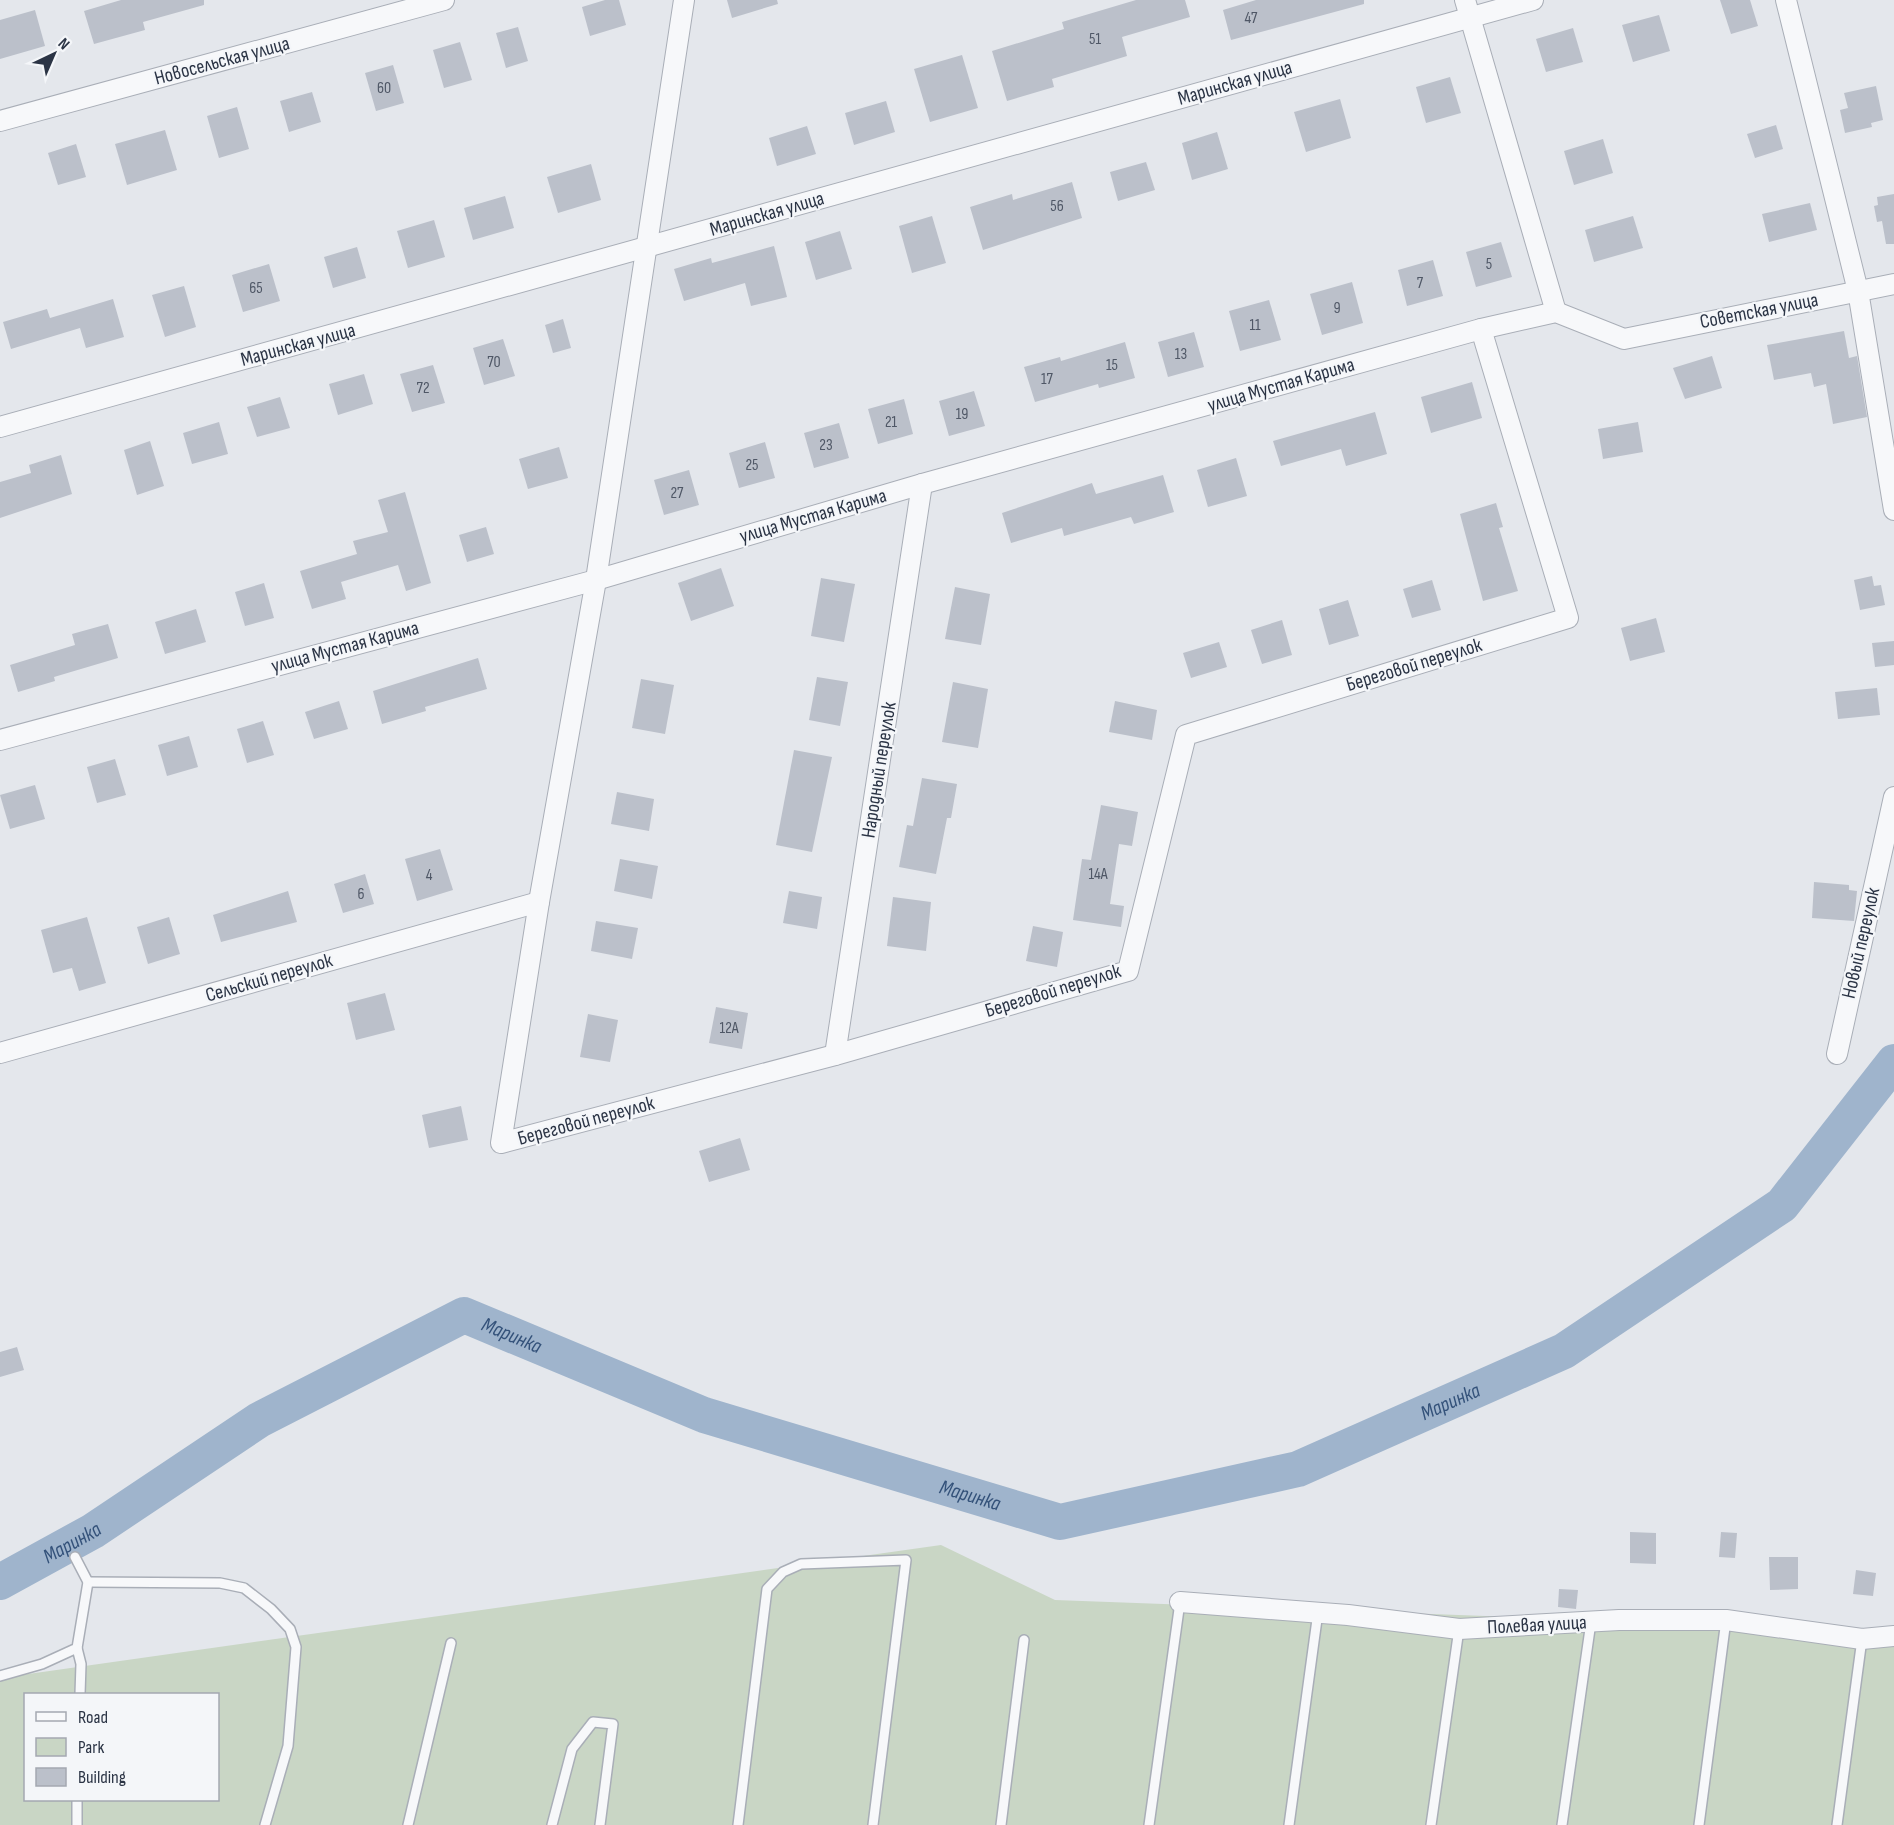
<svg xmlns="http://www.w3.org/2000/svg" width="1894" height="1825" font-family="'Sofia Sans Condensed',sans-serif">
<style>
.green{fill:#c9d6c5;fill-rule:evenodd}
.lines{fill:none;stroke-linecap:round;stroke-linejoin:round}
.river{stroke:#9fb4cc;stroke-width:36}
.building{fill:#bbc0ca}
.lane-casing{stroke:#a9aeb7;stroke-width:12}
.street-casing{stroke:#a9aeb7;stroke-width:22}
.lane{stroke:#f7f8fa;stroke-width:9}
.street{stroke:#f7f8fa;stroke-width:20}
.labels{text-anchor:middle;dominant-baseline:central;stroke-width:4.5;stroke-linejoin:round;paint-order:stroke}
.number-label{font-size:16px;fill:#4f5766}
.street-label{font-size:20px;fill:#2b3445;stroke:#f4f6f9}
.water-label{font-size:21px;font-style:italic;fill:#34527a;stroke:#f4f6f9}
</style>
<rect width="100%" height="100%" fill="#e4e7ec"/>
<path class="green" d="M941,1545L1055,1600L1894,1631V1825H0V1678ZM26,1694H218V1800H26Z"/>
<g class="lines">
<path class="river" id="s1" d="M0,1582L93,1531L259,1420L464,1315L704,1415L1060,1522L1298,1469L1564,1351L1782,1205L1894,1062"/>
</g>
<g class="building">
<path d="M121,0H204V5L143,22L145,30L94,44L84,11Z"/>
<path d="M605,0H619L626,25L590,36L582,7Z"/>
<path d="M727,0H777L778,4L732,18Z"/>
<path d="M1136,0H1185L1190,17L1122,37L1127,56L1052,79L1054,87L1007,101L992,51L1064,29L1062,22Z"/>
<path d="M1256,0H1364V4L1231,40L1223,10Z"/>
<path d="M1720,0H1750L1758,26L1731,34Z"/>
<path d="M35,10L45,46L0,59V20Z"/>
<path d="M1659,15L1670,51L1633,62L1622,25Z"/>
<path d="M518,27L528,61L506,68L496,33Z"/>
<path d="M1573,28L1583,62L1546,72L1536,39Z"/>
<path d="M460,42L472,80L444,88L433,50Z"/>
<path d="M962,55L978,108L930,122L914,69Z"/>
<path d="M393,65L404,103L376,111L365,73Z"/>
<path d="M1450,77L1461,113L1426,123L1416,87Z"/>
<path d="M1876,86L1883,120L1871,123L1872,127L1845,133L1840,110L1848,108L1844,93Z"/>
<path d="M312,92L321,122L289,132L280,101Z"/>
<path d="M1340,99L1351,138L1306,152L1294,112Z"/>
<path d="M886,101L895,132L854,145L845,113Z"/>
<path d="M237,107L249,149L219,158L207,116Z"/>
<path d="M1776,125L1783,149L1755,158L1747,134Z"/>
<path d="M807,126L816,154L777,166L769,138Z"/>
<path d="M165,130L177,170L127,185L115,144Z"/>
<path d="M1217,132L1228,169L1192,180L1182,143Z"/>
<path d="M1603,139L1613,173L1574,185L1564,151Z"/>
<path d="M76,144L86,177L58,185L48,153Z"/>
<path d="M1146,162L1155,190L1118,201L1110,172Z"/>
<path d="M591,164L601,200L558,213L547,177Z"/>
<path d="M1072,182L1082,218L983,250L970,207L1012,194L1013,200Z"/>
<path d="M1894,194V244H1886L1882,221L1877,222L1874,206L1878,205L1877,197Z"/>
<path d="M505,196L514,228L473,240L464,208Z"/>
<path d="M1810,203L1817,230L1769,242L1762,214Z"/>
<path d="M932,216L946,263L912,273L899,226Z"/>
<path d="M1633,216L1643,248L1594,262L1585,230Z"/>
<path d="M434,220L445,257L408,268L397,231Z"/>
<path d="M840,231L852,269L816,280L805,242Z"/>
<path d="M1501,242L1512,277L1476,287L1466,252Z"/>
<path d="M774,246L787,297L751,306L745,283L684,301L674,269L711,258L712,263Z"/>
<path d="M357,247L366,278L333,288L324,257Z"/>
<path d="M1433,260L1443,296L1407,306L1398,270Z"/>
<path d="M269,264L280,301L243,312L232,275Z"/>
<path d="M1352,282L1363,323L1322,335L1310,294Z"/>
<path d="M184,286L196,327L165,337L152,295Z"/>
<path d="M113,299L124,337L86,348L80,328L11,349L3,322L47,309L50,318Z"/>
<path d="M1269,300L1281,340L1240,351L1229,311Z"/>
<path d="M563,319L571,348L553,353L545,325Z"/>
<path d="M1844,331L1849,358L1857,356L1867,417L1833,424L1826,384L1814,387L1811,373L1774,380L1767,345Z"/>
<path d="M1194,332L1204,367L1168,377L1158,342Z"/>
<path d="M503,339L515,376L484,385L473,348Z"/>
<path d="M1125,342L1135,378L1099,388L1098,384L1035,402L1024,367L1060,357L1061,361Z"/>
<path d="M1712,356L1722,388L1685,399L1673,368Z"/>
<path d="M433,365L445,403L412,412L400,374Z"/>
<path d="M364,374L373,404L338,415L329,384Z"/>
<path d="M1472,382L1482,418L1431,433L1421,397Z"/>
<path d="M974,391L985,426L949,436L939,401Z"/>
<path d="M280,397L290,428L257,437L247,407Z"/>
<path d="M904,399L913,434L878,444L868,409Z"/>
<path d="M1375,412L1387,454L1346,466L1341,449L1281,466L1273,441Z"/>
<path d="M219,422L228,454L192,464L183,433Z"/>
<path d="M1638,422L1643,452L1603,459L1598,429Z"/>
<path d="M839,423L849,458L814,468L804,433Z"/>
<path d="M150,441L164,486L137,495L124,450Z"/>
<path d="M765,442L775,478L739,488L729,453Z"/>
<path d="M559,447L568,478L528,489L519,459Z"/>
<path d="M61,455L72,494L0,518V482L31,473L29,465Z"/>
<path d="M1236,458L1247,496L1208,507L1197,470Z"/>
<path d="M689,470L699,505L664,515L654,480Z"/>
<path d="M1163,475L1174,512L1134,524L1131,517L1064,536L1062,528L1011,543L1002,513L1092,483L1096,494Z"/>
<path d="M405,492L431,583L406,591L398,565L341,582L346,599L312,609L300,571L357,554L353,541L388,532L378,500Z"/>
<path d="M1496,503L1503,527L1499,528L1518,591L1483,601L1460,514Z"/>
<path d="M486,527L494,554L467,562L459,535Z"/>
<path d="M721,568L734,606L691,621L678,583Z"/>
<path d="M1872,576L1874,586L1881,585L1885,605L1860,610L1854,580Z"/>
<path d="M821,578L855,584L844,642L811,636Z"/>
<path d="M1432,580L1441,610L1412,618L1403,589Z"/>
<path d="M264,583L274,618L245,626L235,592Z"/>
<path d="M955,587L990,594L981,645L945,639Z"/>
<path d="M1348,600L1359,636L1329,645L1319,609Z"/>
<path d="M196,609L206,642L165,654L155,622Z"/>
<path d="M1656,618L1665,652L1630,661L1621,628Z"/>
<path d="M1282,620L1292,655L1262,664L1251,630Z"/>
<path d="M108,624L118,658L54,677L55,681L18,692L10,665L75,645L72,634Z"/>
<path d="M1894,641V665L1875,667L1872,643Z"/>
<path d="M1219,642L1227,667L1191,678L1183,653Z"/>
<path d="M478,658L487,689L425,707L426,711L382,724L373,691Z"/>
<path d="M817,677L848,682L840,726L809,720Z"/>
<path d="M641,679L674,685L665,734L632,728Z"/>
<path d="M953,682L988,689L978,748L942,742Z"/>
<path d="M1877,688L1880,715L1838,719L1835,692Z"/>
<path d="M339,701L348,729L314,739L305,712Z"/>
<path d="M1115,701L1157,710L1152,740L1109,732Z"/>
<path d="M263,721L274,755L247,763L237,729Z"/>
<path d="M189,736L198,767L167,776L158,745Z"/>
<path d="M794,750L832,757L812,852L776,845Z"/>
<path d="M115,759L126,795L97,803L87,767Z"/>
<path d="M922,778L957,784L951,818H947L936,874L899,867L907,825L913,826Z"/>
<path d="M35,785L45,819L10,829L0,795Z"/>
<path d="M617,792L654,799L649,831L611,824Z"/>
<path d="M1101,805L1138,812L1132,846L1119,844L1110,904L1124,906L1121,927L1073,920L1082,859L1091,860Z"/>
<path d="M440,849L453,890L417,901L405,859Z"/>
<path d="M620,859L658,866L652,899L614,891Z"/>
<path d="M365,874L374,904L343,913L334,884Z"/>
<path d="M1814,882L1849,885V890L1857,891L1854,921L1812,918Z"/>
<path d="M288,891L297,922L221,942L213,915Z"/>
<path d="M789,891L822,897L817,929L783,923Z"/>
<path d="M893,897L931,902L926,951L887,946Z"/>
<path d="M87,917L106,983L79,991L72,968L53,973L41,930Z"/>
<path d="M169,917L180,954L148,964L137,927Z"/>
<path d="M596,921L638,928L632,959L591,951Z"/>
<path d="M1033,926L1063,932L1057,967L1026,961Z"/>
<path d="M385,993L395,1030L356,1040L347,1003Z"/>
<path d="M716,1007L748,1013L742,1049L709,1043Z"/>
<path d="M588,1014L618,1020L610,1062L580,1057Z"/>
<path d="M461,1106L468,1140L429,1148L422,1115Z"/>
<path d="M740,1138L750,1170L709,1182L699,1151Z"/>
<path d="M17,1347L24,1370L0,1377V1352Z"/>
<path d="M1630,1532L1656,1533V1564L1630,1563Z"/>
<path d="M1721,1532L1737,1533L1735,1558L1719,1557Z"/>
<path d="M1769,1557H1798V1589L1770,1590Z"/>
<path d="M1856,1570L1876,1573L1873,1596L1853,1594Z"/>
<path d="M1559,1589L1578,1590L1576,1609L1558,1607Z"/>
</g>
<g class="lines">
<defs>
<g id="lane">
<path d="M88,1582L220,1583L244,1588L271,1609L290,1629L296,1647L288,1746L265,1825"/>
<path d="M77,1648L81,1664L80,1694"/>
<path d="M0,1676L42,1664L77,1648L88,1582L75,1557"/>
<path d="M77,1825V1800"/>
<path d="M408,1825L451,1643"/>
<path d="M552,1825L572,1749L593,1722L613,1724L600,1825"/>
<path d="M738,1825L767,1589L783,1572L801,1564L906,1560L873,1825"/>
<path d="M1001,1825L1024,1640"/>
<path d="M1149,1825L1180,1602"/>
<path d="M1289,1825L1318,1612"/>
<path d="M1431,1825L1459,1629"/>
<path d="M1562,1825L1591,1622"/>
<path d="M1699,1825L1726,1620"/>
<path d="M1837,1825L1862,1639"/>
</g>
<g id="street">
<path d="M684,0L596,580L539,902L501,1143L835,1055L1128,971L1186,735L1568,618L1481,329"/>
<path d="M1465,0L1556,312"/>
<path d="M1786,0L1858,291L1894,510"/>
<path d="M0,121L444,0"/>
<path d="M0,427L1533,0"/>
<path d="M0,740L596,580L922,484L1481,329L1556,312L1624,339L1894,284"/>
<path d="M0,1053L539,902"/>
<path d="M1837,1054L1894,797"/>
<path d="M835,1055L922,484"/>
<path d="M1180,1602L1348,1615L1459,1629L1619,1620H1726L1862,1639L1894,1636"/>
</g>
</defs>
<use href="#lane" class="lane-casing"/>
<use href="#street" class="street-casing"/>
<use href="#lane" class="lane"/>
<use href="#street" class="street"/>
</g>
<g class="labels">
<g class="number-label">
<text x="1251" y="18">47</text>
<text x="1095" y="39">51</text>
<text x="384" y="88">60</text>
<text x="1057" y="206">56</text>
<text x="1489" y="264">5</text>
<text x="1420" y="283">7</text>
<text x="256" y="288">65</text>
<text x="1337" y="308">9</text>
<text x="1255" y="325">11</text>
<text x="1181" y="354">13</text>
<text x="494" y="362">70</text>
<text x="1112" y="365">15</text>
<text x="1047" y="379">17</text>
<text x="423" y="388">72</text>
<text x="962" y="414">19</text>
<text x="891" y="422">21</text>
<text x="826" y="445">23</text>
<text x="752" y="465">25</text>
<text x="677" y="493">27</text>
<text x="1098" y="874">14А</text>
<text x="429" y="875">4</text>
<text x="361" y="894">6</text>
<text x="729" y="1028">12А</text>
</g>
<g class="street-label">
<text transform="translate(222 61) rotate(-15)">Новосельская улица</text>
<text transform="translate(1235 83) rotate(-16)">Маринская улица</text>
<text transform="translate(767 214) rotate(-16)">Маринская улица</text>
<text transform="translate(1759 311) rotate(-11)">Советская улица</text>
<text transform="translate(298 345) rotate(-15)">Маринская улица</text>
<text transform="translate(1281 385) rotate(-16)">улица Мустая Карима</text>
<text transform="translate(813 516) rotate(-16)">улица Мустая Карима</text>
<text transform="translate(345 647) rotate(-15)">улица Мустая Карима</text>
<text transform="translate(1414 665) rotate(-17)">Береговой переулок</text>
<text transform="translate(879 770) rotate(-81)">Народный переулок</text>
<text transform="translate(1861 943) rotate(-77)">Новый переулок</text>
<text transform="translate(269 978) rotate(-16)">Сельский переулок</text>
<text transform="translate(1053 991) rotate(-17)">Береговой переулок</text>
<text transform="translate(586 1121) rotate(-15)">Береговой переулок</text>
<text transform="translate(1537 1625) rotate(-3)">Полевая улица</text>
</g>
<g class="water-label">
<text stroke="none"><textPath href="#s1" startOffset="588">Маринка</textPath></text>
<text stroke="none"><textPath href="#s1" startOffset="1578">Маринка</textPath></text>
<text stroke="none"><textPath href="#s1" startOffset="1074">Маринка</textPath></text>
<text stroke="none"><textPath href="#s1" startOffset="82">Маринка</textPath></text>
</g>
</g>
<rect x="24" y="1693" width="195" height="108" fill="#f4f6f9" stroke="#a4a8b1" stroke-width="1.5"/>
<rect x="36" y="1712" width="30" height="9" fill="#f7f8fa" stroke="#a4a8b1" stroke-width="1.5"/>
<text x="78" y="1723" font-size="18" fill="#2b3445">Road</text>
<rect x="36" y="1738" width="30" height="18" fill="#c9d6c5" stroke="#a4a8b1" stroke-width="1.5"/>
<text x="78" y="1753" font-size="18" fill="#2b3445">Park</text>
<rect x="36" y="1768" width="30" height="18" fill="#bbc0ca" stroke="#a4a8b1" stroke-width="1.5"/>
<text x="78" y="1783" font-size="18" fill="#2b3445">Building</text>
<g transform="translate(54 54) rotate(44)" stroke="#f4f6f9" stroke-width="4.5" paint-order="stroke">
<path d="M0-4.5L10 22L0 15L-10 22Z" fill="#2b3445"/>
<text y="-9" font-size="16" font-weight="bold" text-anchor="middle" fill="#2b3445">N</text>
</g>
</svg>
